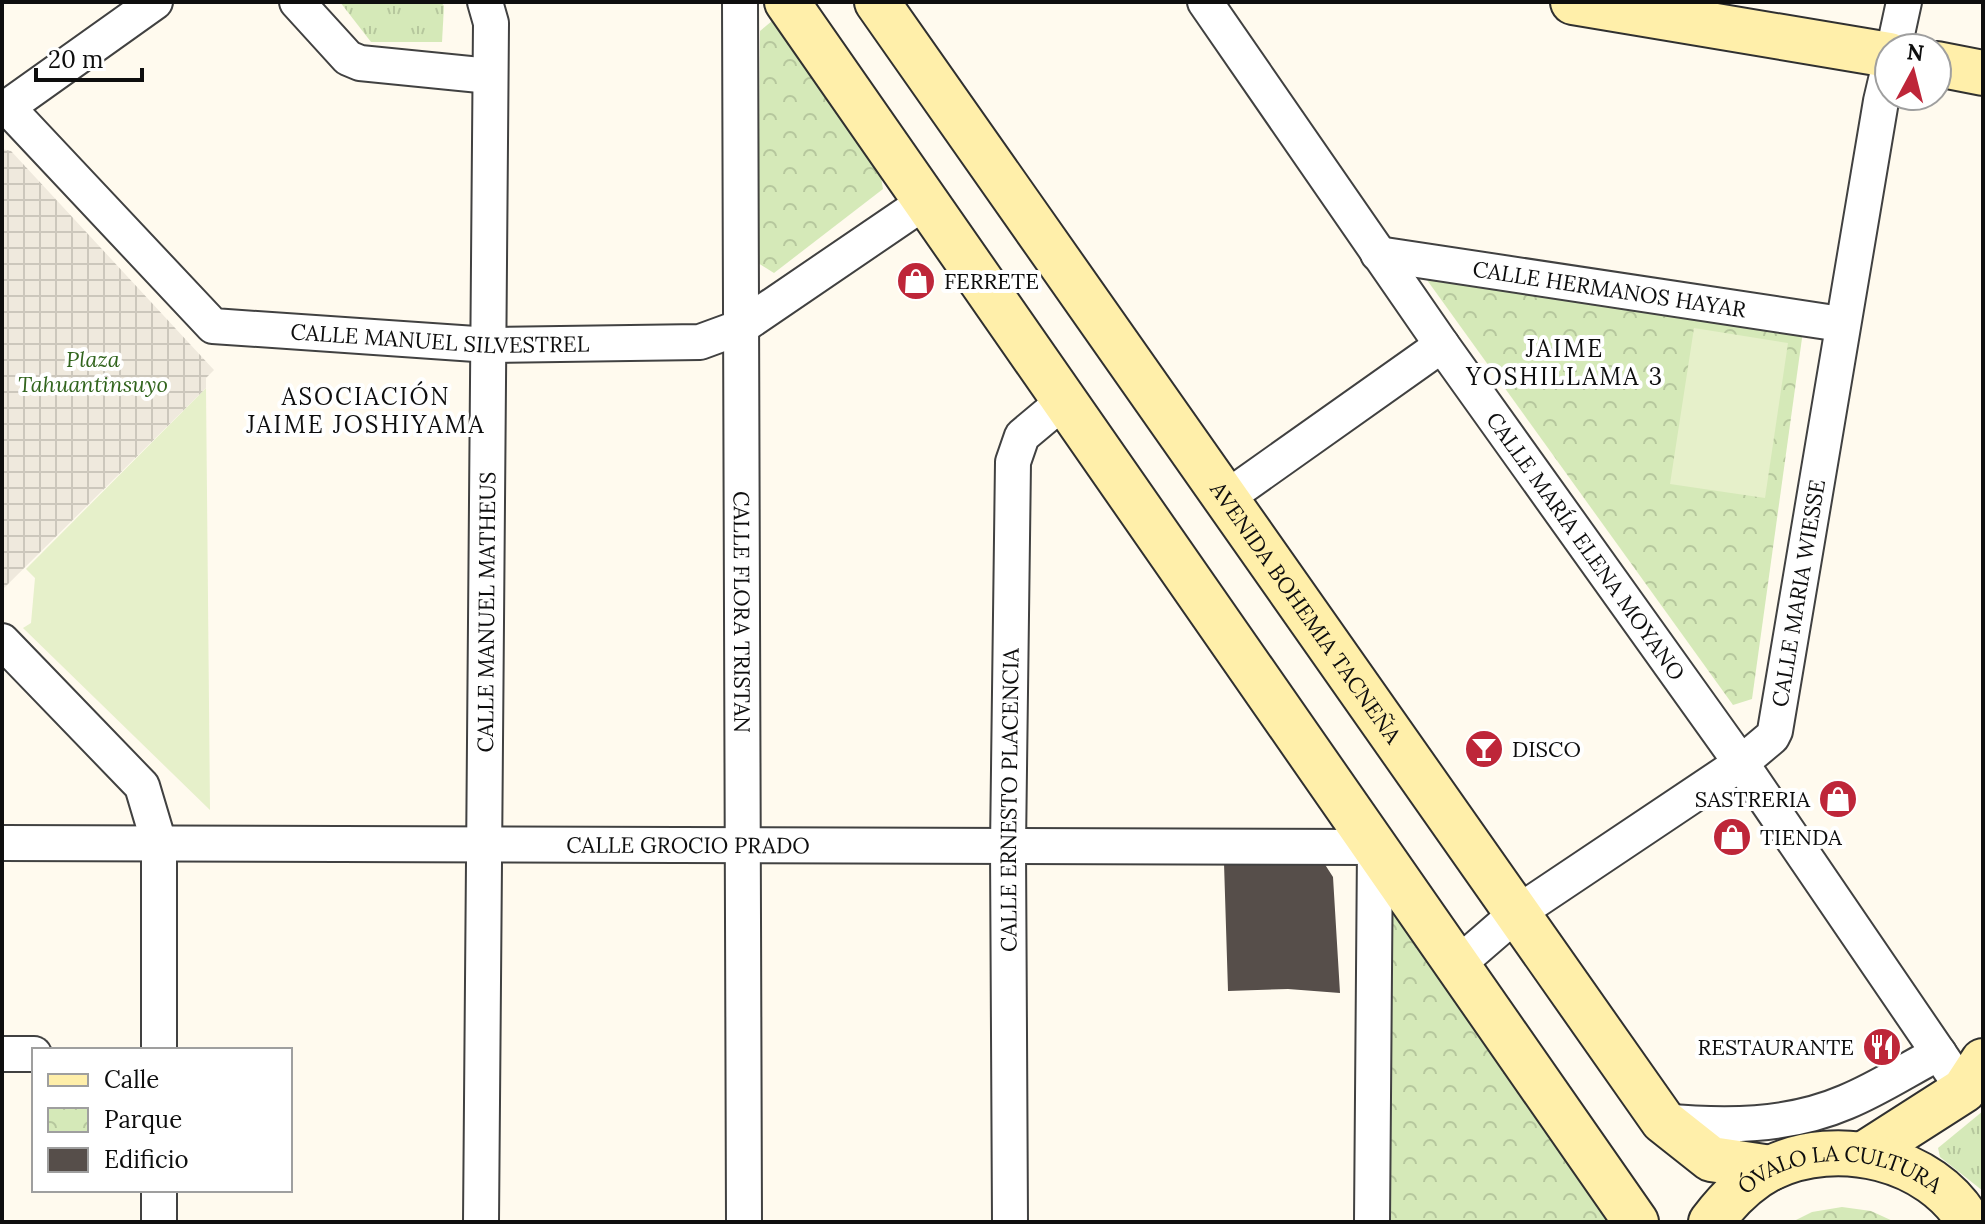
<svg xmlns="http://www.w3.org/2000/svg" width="1985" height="1224" font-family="Lora,serif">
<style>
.grass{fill:url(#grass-tufts)}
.park{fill:url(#park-crowns)}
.pitch{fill:#e6f0ca}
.plaza{fill:url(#plaza-grid)}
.building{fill:#564e4a}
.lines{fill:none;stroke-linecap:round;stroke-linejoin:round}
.street-casing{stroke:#414141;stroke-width:38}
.secondary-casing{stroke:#303030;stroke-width:48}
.street{stroke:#fff;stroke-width:34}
.secondary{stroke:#ffefaa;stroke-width:44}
.labels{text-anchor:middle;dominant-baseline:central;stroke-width:8;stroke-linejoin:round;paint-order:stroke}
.poi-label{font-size:22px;fill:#0e0e0e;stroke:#fff;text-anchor:start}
.street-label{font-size:22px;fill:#0e0e0e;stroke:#fff}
.park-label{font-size:22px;font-style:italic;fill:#32651e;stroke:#fff}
.neighbourhood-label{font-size:24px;letter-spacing:2px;fill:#0e0e0e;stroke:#fff}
</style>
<defs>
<pattern id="grass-tufts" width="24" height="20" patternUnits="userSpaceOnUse" patternTransform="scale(2)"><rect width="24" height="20" fill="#d5e9b8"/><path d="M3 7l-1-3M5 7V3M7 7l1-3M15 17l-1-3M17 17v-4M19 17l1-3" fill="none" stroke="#b6c79d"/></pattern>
<pattern id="park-crowns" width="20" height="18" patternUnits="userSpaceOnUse" patternTransform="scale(2)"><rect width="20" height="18" fill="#d5e9b8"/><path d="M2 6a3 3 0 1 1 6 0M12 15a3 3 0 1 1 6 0" fill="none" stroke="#b6c79d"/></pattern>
<pattern id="plaza-grid" width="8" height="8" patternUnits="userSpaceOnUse" patternTransform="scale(2)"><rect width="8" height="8" fill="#efe9dd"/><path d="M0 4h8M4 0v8" fill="none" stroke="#ccc7bc"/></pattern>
</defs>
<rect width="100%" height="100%" fill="#fffaee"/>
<g class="grass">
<path d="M340,2H441L444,6L442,42H371Z"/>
<path d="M1983,1111V1191L1940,1157L1938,1148Z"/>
</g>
<g class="park">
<path d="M772,21L880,171L883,189L774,273L758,263L760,31Z"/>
<path d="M1427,280L1803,331L1752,699L1733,705Z"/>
<path d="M1394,897L1615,1222H1381L1377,908Z"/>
<path d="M1842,1207L1871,1211L1895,1222H1792L1812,1212Z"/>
</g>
<g class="pitch">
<path d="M1694,328L1788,343L1765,498L1670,484Z"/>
<path d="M206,388L210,810L23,628L31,623L35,578L26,569Z"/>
</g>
<path class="plaza" d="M2,149L11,151L214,370L206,378V388L2,590Z"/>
<path class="building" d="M1224,863H1324L1333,877L1340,993L1288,989L1228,991Z"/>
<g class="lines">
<defs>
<g id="street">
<path d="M297,2L348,58L360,63L490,76"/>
<path id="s1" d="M740,2L744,1222"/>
<path id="s2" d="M1205,2L1442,345L1741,763L1964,1090"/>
<path d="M1894,48L1904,2"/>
<path id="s3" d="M7,107L213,326L490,345L700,342L741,327L926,201"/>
<path d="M2,111L155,2"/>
<path id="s4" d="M1378,254L1841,324"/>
<path d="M1226,498L1442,345"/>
<path d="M2,641L142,786L159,843V1050"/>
<path id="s5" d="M2,843L1375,847L1372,1222"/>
<path id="s6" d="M1457,965L1517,913L1741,763L1772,737L1775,731L1881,101L1889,67"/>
<path d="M2,1054H34"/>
<path d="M1663,1121C1724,1127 1788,1127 1846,1102C1878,1089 1908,1069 1939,1053"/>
<path d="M159,1222V1190"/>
<path id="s7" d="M481,1222L491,23L485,2"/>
<path id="s8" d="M1010,1222L1008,846L1013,462L1022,436L1065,400"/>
</g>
<g id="secondary">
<path d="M787,2L1636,1222"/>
<path id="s9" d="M877,2L1663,1121L1711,1159L1771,1168"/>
<path d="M1573,2L1889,55"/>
<path d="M1937,64L1983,73"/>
<path d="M1864,1154L1964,1090L1983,1061"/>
<path id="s10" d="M1711,1222C1727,1201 1747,1180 1771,1168C1837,1136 1931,1157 1969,1222"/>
</g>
</defs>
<use href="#street" class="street-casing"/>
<use href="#secondary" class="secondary-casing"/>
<use href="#street" class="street"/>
<use href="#secondary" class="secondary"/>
</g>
<defs>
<symbol id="shop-disc" viewBox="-11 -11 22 22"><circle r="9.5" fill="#be2639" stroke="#fff"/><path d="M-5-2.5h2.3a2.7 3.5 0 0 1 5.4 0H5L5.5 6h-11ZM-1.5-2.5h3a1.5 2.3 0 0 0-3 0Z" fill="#fff"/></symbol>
<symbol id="bar-disc" viewBox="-11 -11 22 22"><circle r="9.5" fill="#be2639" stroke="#fff"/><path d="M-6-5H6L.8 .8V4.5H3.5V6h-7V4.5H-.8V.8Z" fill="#fff"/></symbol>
<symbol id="restaurant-disc" viewBox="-11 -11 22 22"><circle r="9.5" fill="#be2639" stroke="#fff"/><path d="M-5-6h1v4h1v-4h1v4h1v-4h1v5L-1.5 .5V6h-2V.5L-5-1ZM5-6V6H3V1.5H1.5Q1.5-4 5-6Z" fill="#fff"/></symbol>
</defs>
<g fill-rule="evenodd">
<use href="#shop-disc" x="894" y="259" width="44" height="44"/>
<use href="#bar-disc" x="1462" y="727" width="44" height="44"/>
<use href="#shop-disc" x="1816" y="777" width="44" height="44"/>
<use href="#shop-disc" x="1710" y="815" width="44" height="44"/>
<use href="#restaurant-disc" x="1860" y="1025" width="44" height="44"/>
</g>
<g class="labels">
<g class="poi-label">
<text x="944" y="281">FERRETE</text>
<text x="1512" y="749">DISCO</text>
<text x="1810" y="799" text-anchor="end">SASTRERIA</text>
<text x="1760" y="837">TIENDA</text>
<text x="1854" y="1047" text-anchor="end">RESTAURANTE</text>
</g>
<g class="street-label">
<text stroke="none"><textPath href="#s4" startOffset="234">CALLE HERMANOS HAYAR</textPath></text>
<text stroke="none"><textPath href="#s3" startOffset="528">CALLE MANUEL SILVESTREL</textPath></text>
<text stroke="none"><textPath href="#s2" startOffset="664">CALLE MARÍA ELENA MOYANO</textPath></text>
<text stroke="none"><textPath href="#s6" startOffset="536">CALLE MARIA WIESSE</textPath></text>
<text stroke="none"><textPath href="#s7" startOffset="610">CALLE MANUEL MATHEUS</textPath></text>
<text stroke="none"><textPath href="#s9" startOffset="746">AVENIDA BOHEMIA TACNEÑA</textPath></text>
<text stroke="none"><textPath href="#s1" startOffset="610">CALLE FLORA TRISTAN</textPath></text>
<text stroke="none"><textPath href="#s8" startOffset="422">CALLE ERNESTO PLACENCIA</textPath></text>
<text stroke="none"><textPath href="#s5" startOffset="686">CALLE GROCIO PRADO</textPath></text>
<text stroke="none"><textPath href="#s10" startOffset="152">ÓVALO LA CULTURA</textPath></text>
</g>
<g class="park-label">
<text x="93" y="359">Plaza<tspan x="93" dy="25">Tahuantinsuyo</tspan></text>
</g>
<g class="neighbourhood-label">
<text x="1565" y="348">JAIME<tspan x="1565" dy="28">YOSHILLAMA 3</tspan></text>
<text x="366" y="396">ASOCIACIÓN<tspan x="366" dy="28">JAIME JOSHIYAMA</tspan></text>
</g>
</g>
<rect width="1985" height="1224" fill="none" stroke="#0e0e0e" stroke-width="8"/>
<rect x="32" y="1048" width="260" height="144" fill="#ffffff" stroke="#9f9f9f" stroke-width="2"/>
<rect x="48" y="1074" width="40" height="12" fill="#ffefaa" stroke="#9f9f9f" stroke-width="2"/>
<text x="104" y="1088" font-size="24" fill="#0e0e0e">Calle</text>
<rect x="48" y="1108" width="40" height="24" fill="url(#park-crowns)" stroke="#9f9f9f" stroke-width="2"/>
<text x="104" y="1128" font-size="24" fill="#0e0e0e">Parque</text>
<rect x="48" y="1148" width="40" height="24" fill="#564e4a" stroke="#9f9f9f" stroke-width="2"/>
<text x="104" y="1168" font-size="24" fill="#0e0e0e">Edificio</text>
<g transform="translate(1913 72) rotate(7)"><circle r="38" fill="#ffffff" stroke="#9f9f9f" stroke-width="2"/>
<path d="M0-6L14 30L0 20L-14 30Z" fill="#be2639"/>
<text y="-12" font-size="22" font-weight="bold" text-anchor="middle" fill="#0e0e0e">N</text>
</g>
<path d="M36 68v12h106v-12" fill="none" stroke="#0e0e0e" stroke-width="4"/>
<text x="48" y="68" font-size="24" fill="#0e0e0e" stroke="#ffffff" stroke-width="6" paint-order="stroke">20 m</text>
</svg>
